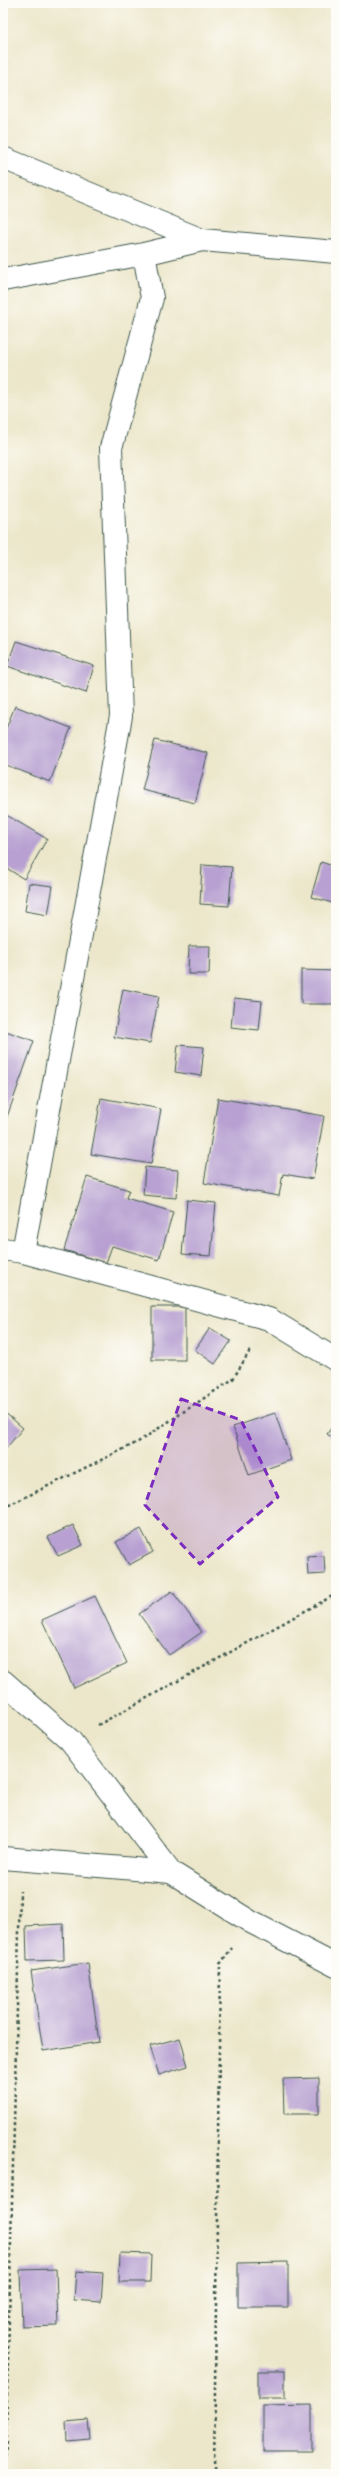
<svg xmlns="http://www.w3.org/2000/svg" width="339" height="2477" font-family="'EB Garamond',serif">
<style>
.building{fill:#b8a1d2}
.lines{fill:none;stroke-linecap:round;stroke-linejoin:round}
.minor-casing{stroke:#3e564b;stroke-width:24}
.path{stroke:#3e564b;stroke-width:2.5;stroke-dasharray:3 3;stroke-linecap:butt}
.minor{stroke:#fff;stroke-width:22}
.marked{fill:#7b2cbf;fill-opacity:0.2;stroke:#7b2cbf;stroke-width:3;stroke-dasharray:8 5;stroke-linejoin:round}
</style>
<rect width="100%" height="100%" fill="#fdfcf7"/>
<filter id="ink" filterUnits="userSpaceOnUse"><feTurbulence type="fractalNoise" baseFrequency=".025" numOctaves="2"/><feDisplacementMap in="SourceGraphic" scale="8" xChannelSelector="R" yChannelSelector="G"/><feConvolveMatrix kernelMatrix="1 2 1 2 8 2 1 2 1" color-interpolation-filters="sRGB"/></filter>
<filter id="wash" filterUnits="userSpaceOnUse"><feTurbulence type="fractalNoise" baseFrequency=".012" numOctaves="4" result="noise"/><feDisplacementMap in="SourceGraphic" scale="16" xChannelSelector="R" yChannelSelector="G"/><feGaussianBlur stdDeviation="0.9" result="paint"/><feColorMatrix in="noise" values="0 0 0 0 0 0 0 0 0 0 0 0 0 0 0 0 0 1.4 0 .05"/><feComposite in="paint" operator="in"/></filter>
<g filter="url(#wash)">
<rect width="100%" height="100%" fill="#ece7cb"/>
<g id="blocks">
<g class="building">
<path d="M16,641L94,666L86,693L7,666Z"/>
<path d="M15,706L71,728L50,782L3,764V736Z"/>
<path d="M155,740L208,753L195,803L142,790Z"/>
<path d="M3,813L47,839L24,879L3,866Z"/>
<path d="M321,862L336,867V904L311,897Z"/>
<path d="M202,865L232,867L229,906L200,904Z"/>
<path d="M29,883L53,886L48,915L25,911Z"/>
<path d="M189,946H210L209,974H188Z"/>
<path d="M301,970L336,971V1004H301Z"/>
<path d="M123,989L159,996L150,1043L114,1037Z"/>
<path d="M234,998L262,1001L259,1030L231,1027Z"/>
<path d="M3,1030L34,1041L3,1128Z"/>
<path d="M178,1045L204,1047L201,1076L175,1072Z"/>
<path d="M101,1098L161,1109L151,1164L91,1154Z"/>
<path d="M218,1098L324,1116L313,1179L283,1174L279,1196L204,1183Z"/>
<path d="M145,1167L178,1170L176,1198L143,1195Z"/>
<path d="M87,1177L129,1190L126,1198L173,1212L159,1260L112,1246L106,1263L64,1250Z"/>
<path d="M187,1200L216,1203L211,1256L182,1254Z"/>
<rect x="152" y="1307" width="33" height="53"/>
<path d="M210,1328L231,1341L215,1364L195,1350Z"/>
<path d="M3,1411L23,1428L3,1452Z"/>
<path d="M275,1413L291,1460L249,1475L233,1427Z"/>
<path d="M336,1421V1440L327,1434Z"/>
<path d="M73,1525L83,1545L58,1556L48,1537Z"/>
<path d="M141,1529L153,1552L129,1565L116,1542Z"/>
<path d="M324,1556L325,1574L308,1575L307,1557Z"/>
<path d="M172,1591L202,1632L169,1655L139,1614Z"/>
<path d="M95,1596L127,1663L74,1688L42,1620Z"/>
<path d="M63,1924L64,1960L27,1961L26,1926Z"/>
<path d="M88,1963L99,2042L43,2051L31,1971Z"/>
<path d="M180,2038L188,2066L159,2075L150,2046Z"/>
<path d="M319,2078V2114H284L283,2079Z"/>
<path d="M120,2253L151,2254L150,2282H119Z"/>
<path d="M288,2262V2307H238V2263Z"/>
<path d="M56,2269L58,2326L22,2327L20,2270Z"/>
<path d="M76,2271L103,2273L101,2302L74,2300Z"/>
<rect x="258" y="2371" width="27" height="27"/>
<path d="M312,2405V2451H263V2406Z"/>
<path d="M88,2420L90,2439L67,2441L66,2422Z"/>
</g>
</g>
</g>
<g filter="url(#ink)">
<use href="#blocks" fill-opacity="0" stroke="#3e564b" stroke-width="1"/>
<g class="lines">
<defs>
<g id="minor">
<path d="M3,158L202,240L336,252"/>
<path d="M3,280L144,254L202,240"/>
<path d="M3,1249L23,1252L269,1319L336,1360"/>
<path d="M23,1252L121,716L111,448L152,298L144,254"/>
<path d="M3,1681L70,1740L171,1872"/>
<path d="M3,1858L171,1872L251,1922L336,1966"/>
</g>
</defs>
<use href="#minor" class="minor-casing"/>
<g class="path">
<path d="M3,1508L138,1442L233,1379L251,1349"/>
<path d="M98,1725L336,1594"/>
<path d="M5,2474L20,1891"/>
<path d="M214,2474L220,1964L232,1948"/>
</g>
<use href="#minor" class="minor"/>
</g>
</g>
<path class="marked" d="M181,1399L241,1420L278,1497L200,1564L145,1505Z"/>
<rect width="339" height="2477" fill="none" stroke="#fdfcf7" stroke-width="16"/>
</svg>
